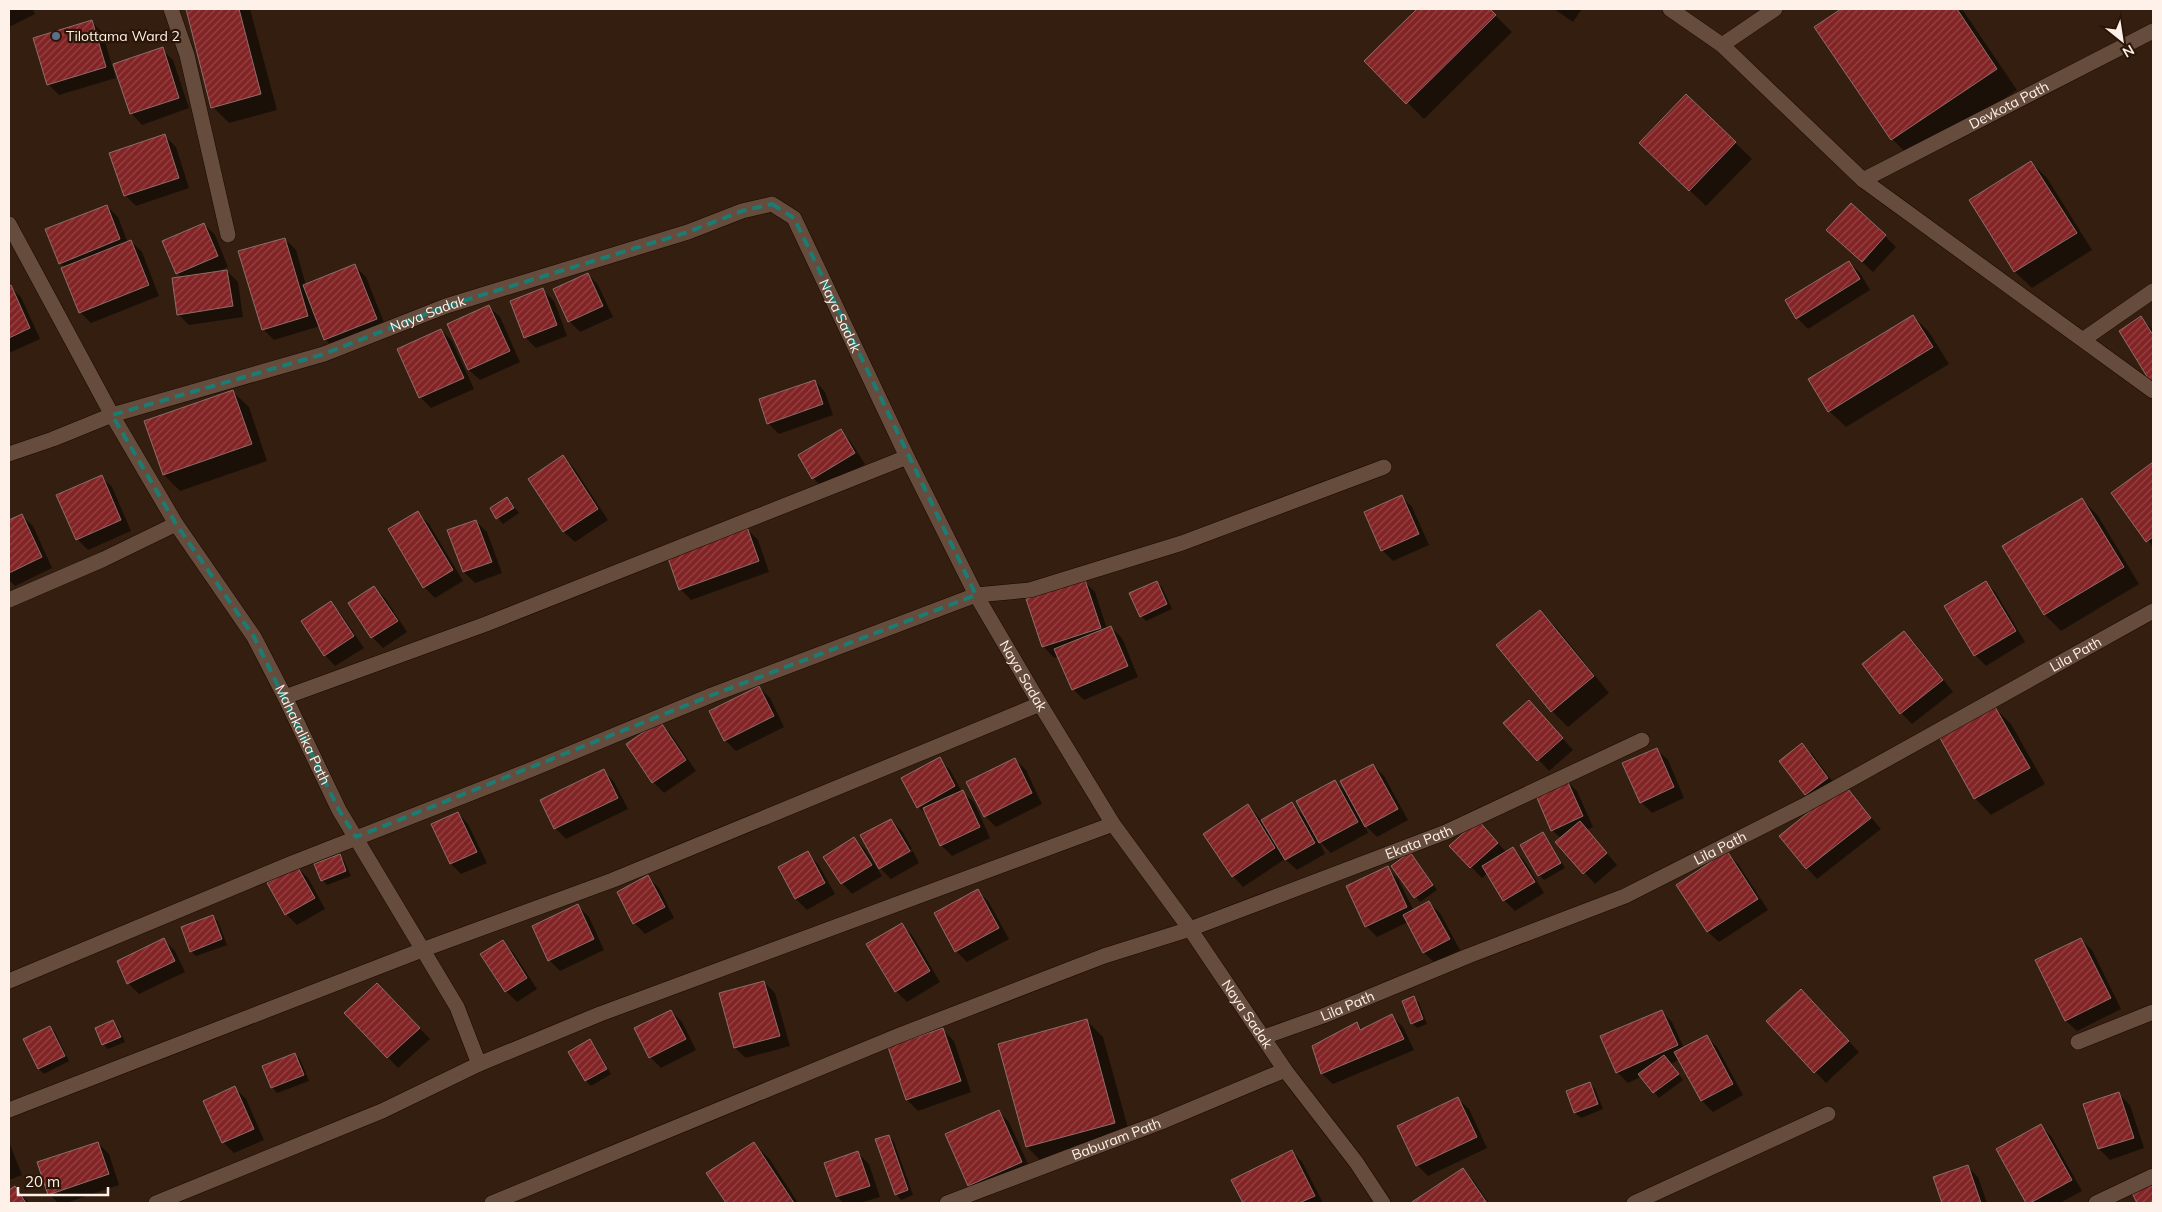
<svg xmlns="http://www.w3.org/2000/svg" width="2162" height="1212" font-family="Mulish,sans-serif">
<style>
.shadow{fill:#0007}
.building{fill:url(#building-hatch);stroke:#8e6d6a}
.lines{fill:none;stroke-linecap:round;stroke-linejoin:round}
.minor-casing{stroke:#1b0700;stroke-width:16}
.minor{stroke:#664c3d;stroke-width:15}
.marked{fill:none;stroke:#1b7c74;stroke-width:4;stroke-dasharray:10 6;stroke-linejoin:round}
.service-dot{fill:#5c6f8a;stroke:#2a1507;stroke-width:2}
.labels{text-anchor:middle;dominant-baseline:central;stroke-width:4.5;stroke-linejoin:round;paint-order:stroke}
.poi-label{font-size:14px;fill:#fdf1e9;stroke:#2a1507;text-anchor:start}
.street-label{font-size:14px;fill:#fdf1e9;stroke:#2a1507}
</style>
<defs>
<pattern id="building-hatch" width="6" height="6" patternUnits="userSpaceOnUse" patternTransform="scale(1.25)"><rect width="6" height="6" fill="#822425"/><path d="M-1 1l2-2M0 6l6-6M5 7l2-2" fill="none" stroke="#954445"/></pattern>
</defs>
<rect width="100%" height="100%" fill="#341e10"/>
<g class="shadow">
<path d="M9,9H33L35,14L9,27Z"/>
<path d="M187,9H250L277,110L229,123L213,107Z"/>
<path d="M1419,9H1489L1512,32L1424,119L1366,61Z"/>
<path d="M1554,9H1582L1573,22Z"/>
<path d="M1843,9H1962L2017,90L1913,160L1892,139L1816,27Z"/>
<path d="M91,21L102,32L116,78L59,95L48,84Z"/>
<path d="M162,49L173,60L189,108L142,125L132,114L115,65Z"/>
<path d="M1686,95L1752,159L1706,206L1657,159Z"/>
<path d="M165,136L176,147L189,188L136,206L125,195Z"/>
<path d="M2031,162L2047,178L2092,250L2032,288L2015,272L1970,200Z"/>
<path d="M107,206L118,217L128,243L131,241L142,252L159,296L91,323L80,312L65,268L60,263Z"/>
<path d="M204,224L215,235L228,267L217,272L227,271L238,282L243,317L189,325L178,314L182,278L177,273Z"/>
<path d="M1885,236L1896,247L1873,272L1839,241Z"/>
<path d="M285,239L296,250L306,285L355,266L366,277L387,330L336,350L325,339L320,326L274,340L263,329Z"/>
<path d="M1849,262L1860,273L1870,290L1808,329L1797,318Z"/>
<path d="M588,274L598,285L613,317L580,332L569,321Z"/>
<path d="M10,286L21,297L40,339L9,353Z"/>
<path d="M543,290L554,301L567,336L536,348L525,337Z"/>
<path d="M489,307L500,317L520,362L480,380L469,370L448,325Z"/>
<path d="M1913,316L1929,332L1949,364L1846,427L1829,411Z"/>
<path d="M2141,318L2153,330V383L2152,382Z"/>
<path d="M441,330L452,341L474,389L431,408L420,397Z"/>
<path d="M815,381L825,392L833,415L779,434L768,423Z"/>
<path d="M232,391L249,407L267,461L180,491L164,475L145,422Z"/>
<path d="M841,431L851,442L865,464L824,489L813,478L800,455Z"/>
<path d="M563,457L574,468L608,520L575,542L564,532L530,479Z"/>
<path d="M2153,463V547L2113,493Z"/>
<path d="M101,476L112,487L131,531L88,550L77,539Z"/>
<path d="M1401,496L1412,507L1429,545L1393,561L1382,550Z"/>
<path d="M507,498L519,513L503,524L491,509Z"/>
<path d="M2082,499L2098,516L2139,584L2061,631L2045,615L2004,546Z"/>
<path d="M418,513L429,524L463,581L435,598L424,587L390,530Z"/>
<path d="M22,516L33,526L52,568L15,586L9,580V522Z"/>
<path d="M476,521L487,532L502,573L475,583L464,572L449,531Z"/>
<path d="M747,529L758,540L769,572L691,600L680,589Z"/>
<path d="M1084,581L1095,592L1107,629L1111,627L1122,638L1138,677L1084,700L1073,689L1059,656L1054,658L1044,647L1028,600Z"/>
<path d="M1157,582L1162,587L1172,609L1146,621L1141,616Z"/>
<path d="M1986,582L1996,593L2025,642L1986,666L1975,655Z"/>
<path d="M374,587L385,598L407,632L383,648L372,637Z"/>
<path d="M330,603L341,614L364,648L335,666L325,655Z"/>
<path d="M1539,611L1556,627L1609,693L1568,727L1552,711Z"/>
<path d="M1904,632L1915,643L1953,692L1912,724L1901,713Z"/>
<path d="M759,687L770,698L784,727L736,751L725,740Z"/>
<path d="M1995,708L2011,724L2045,784L1991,815L1975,798L1941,739Z"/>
<path d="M1540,713L1573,750L1549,771L1505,723Z"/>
<path d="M660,723L670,733L696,771L664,793L653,782Z"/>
<path d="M1802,745L1813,755L1839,790L1844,786L1881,829L1817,879L1807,868L1818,807L1806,794Z"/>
<path d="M1657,750L1668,760L1684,798L1652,813L1641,802Z"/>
<path d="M939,759L950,770L962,792L974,802L990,838L952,856L941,845L928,816L918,807Z"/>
<path d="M1015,759L1026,770L1042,804L996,827L985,816Z"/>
<path d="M1373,765L1384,776L1408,820L1377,837L1364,824L1368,833L1331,853L1319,841L1325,854L1297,870L1285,859L1243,887L1233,876L1248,805L1262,821L1292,804L1306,819L1335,782L1348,794Z"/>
<path d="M604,771L614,782L628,809L566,839L555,828Z"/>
<path d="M1566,780L1577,791L1593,827L1587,830L1617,865L1595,884L1557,842L1561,838L1552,830Z"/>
<path d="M458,813L468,824L487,863L461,874L451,864Z"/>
<path d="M891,820L902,831L912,849L881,866V868L913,851L919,863L891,879L880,868Z"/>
<path d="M1488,832L1507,853L1513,849L1524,860L1544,893L1515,911L1504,900L1488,873L1482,878L1451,846Z"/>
<path d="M1543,834L1548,839L1565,868L1544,880L1539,875Z"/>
<path d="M854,839L865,849L882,876L852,894L842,883Z"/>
<path d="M807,853L818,864L835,894L807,910L796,899L779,868Z"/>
<path d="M1727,853L1738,864L1768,910L1719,942L1708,932L1678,885Z"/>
<path d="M1410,854L1437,890L1420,902L1393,866Z"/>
<path d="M339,855L344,860L351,876L327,885L322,880Z"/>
<path d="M297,867L308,878L325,909L297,925L286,914Z"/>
<path d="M1387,868L1398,879L1414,911L1429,903L1440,913L1460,950L1435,963L1424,953L1408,922L1377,937L1366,926Z"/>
<path d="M648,877L659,888L674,918L645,934L634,923Z"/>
<path d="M977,891L988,901L1009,939L967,962L956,951L936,914Z"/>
<path d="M578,906L589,917L604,950L560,971L549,960Z"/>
<path d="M213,916L218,921L227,945L196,956L191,951Z"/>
<path d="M901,925L912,935L940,982L907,1002L896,991Z"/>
<path d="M2081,939L2092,950L2121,1009L2077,1031L2066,1021L2036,961Z"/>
<path d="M164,940L175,951L185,972L139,994L128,983Z"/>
<path d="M502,942L513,952L537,989L517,1002L506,991Z"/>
<path d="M764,982L775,993L790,1046L746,1058L735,1048Z"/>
<path d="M388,995L430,1039L398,1068L346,1013Z"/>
<path d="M1414,998L1419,1003L1427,1024L1417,1028L1412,1023Z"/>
<path d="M1812,1002L1859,1052L1826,1083L1768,1021Z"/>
<path d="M671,1011L682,1022L696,1050L661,1068L650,1057Z"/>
<path d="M1662,1011L1672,1022L1684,1048L1706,1036L1717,1047L1743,1095L1713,1112L1702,1101L1680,1059L1671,1064L1683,1080L1659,1098L1642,1076L1628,1083L1617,1072Z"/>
<path d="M1392,1016L1403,1027L1414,1050L1333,1084L1322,1074L1314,1047L1356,1024L1363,1030Z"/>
<path d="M1087,1021L1103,1037L1131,1139L1043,1163L1027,1147Z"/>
<path d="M113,1022L118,1027L125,1042L108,1049L103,1044Z"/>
<path d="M49,1027L55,1032L69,1061L44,1074L39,1069L25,1040Z"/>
<path d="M943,1030L954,1041L971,1092L918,1111L907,1100L889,1048Z"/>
<path d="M590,1041L595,1046L611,1074L591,1086L586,1081L570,1052Z"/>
<path d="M295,1054L300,1059L309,1081L277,1093L272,1087Z"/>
<path d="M1590,1083L1595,1089L1603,1109L1581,1118L1575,1113L1568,1092Z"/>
<path d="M235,1088L246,1099L264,1140L234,1153L223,1142Z"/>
<path d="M2119,1094L2130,1105L2144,1148L2110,1160L2099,1149L2085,1105Z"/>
<path d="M1458,1099L1469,1109L1487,1148L1428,1176L1417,1165Z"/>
<path d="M998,1111L1009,1122L1032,1173L980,1196L969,1186L947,1134Z"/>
<path d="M2040,1125L2051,1136L2082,1191L2060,1203H2027L1998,1149Z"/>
<path d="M889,1136L894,1142L913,1195L901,1200L896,1194Z"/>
<path d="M9,1142L22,1175L9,1180Z"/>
<path d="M98,1143L109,1154L119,1185L66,1203H58L49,1194Z"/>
<path d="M754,1143L770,1160L798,1203H727L708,1173Z"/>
<path d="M1292,1151L1302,1162L1323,1203H1244L1233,1181Z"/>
<path d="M858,1153L869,1164L880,1197L860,1203H844L837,1197Z"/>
<path d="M1967,1166L1978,1177L1987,1203H1943L1934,1178Z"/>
<path d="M1463,1170L1474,1181L1489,1203H1414Z"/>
<path d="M15,1188L26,1199L29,1203H9V1192Z"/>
</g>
<g class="building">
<path d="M186,9H239L261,94L211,108Z"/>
<path d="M1417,9H1490L1496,15L1406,104L1364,61Z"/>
<path d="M1841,9H1957L1997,69L1891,140L1814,27Z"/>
<path d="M92,20L106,67L47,85L33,38Z"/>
<path d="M163,47L179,98L130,114L113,64Z"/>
<path d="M1686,94L1736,142L1689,191L1639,143Z"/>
<path d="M165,134L179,178L124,196L109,153Z"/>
<path d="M2031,161L2077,233L2014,272L1969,200Z"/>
<path d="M1851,203L1886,235L1862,262L1826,230Z"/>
<path d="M107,205L120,239L59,264L45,229Z"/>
<path d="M204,223L218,256L176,274L162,241Z"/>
<path d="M285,238L308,316L262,330L238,251Z"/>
<path d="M131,240L149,285L79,313L61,268Z"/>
<path d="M1849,261L1860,279L1796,319L1785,300Z"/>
<path d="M355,264L377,319L324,340L303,285Z"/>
<path d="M227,270L233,306L177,315L172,278Z"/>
<path d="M588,273L603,306L568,322L553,289Z"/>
<path d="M11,285L30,328L9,338V286Z"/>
<path d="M543,288L557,325L524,338L510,301Z"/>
<path d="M489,305L510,351L468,370L447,324Z"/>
<path d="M1913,315L1933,347L1828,412L1808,379Z"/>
<path d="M2141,316L2153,335V381L2151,383L2119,331Z"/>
<path d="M441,329L464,378L419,398L397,349Z"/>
<path d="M815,380L823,404L767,424L759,399Z"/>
<path d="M233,390L252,444L163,475L144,421Z"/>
<path d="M841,429L855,453L812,479L798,455Z"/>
<path d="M563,455L598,509L563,532L528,479Z"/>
<path d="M2153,462V537L2146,542L2111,493Z"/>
<path d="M102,475L121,520L76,540L56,495Z"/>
<path d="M1402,495L1419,534L1381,551L1364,512Z"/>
<path d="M507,497L514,508L496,519L490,508Z"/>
<path d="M2082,498L2124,567L2044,615L2002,546Z"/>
<path d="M418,511L453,570L423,588L388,529Z"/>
<path d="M22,514L42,557L9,573V520Z"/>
<path d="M476,520L492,562L463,572L447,530Z"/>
<path d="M747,527L759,561L679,590L667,555Z"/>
<path d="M1085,580L1101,628L1042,647L1026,599Z"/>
<path d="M1157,581L1167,604L1140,617L1129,593Z"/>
<path d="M1986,581L2016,631L1974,656L1944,606Z"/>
<path d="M374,586L398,621L371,638L348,603Z"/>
<path d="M331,601L354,636L324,656L301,621Z"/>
<path d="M1540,610L1594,676L1551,712L1496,645Z"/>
<path d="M1111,626L1128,666L1072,690L1054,649Z"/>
<path d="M1904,631L1943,680L1900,714L1862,664Z"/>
<path d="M759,686L774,716L724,741L709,711Z"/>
<path d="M1529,700L1563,738L1537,761L1503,723Z"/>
<path d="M1995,707L2030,768L1974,799L1940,738Z"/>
<path d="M660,721L686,760L652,783L626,744Z"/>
<path d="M1802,743L1828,778L1805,795L1779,761Z"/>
<path d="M1657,748L1674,787L1640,803L1622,763Z"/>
<path d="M940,757L955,786L917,808L901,778Z"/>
<path d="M1015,758L1032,793L984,817L966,782Z"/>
<path d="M1373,764L1398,809L1365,827L1340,781Z"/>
<path d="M604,769L618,798L554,829L540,800Z"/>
<path d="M1566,778L1583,816L1551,831L1535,793Z"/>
<path d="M1335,780L1358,822L1319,843L1296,801Z"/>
<path d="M1844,784L1871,818L1806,869L1779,836Z"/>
<path d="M963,790L980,827L940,846L923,808Z"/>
<path d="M1292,802L1315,843L1285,860L1261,820Z"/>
<path d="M1248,804L1275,848L1232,877L1203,834Z"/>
<path d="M458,812L477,852L450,864L431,824Z"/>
<path d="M891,819L910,851L879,869L860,835Z"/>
<path d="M1478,820L1498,843L1470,868L1449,846Z"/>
<path d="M1580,821L1607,853L1583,874L1555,842Z"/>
<path d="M1543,832L1561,863L1538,876L1520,845Z"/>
<path d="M854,837L872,865L841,884L823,857Z"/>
<path d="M1513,847L1535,882L1503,901L1482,866Z"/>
<path d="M808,851L825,883L795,899L778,867Z"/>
<path d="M1727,851L1758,899L1707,932L1676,885Z"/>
<path d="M1410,852L1433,885L1414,898L1391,866Z"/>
<path d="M340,854L346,871L321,881L314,864Z"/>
<path d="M297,866L315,898L285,915L267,883Z"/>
<path d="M1388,866L1407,907L1365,927L1346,886Z"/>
<path d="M648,875L665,907L633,924L617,892Z"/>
<path d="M978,889L999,928L955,952L934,913Z"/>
<path d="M1429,901L1450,939L1423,953L1403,915Z"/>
<path d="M578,904L594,939L548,961L532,926Z"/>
<path d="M213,915L222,939L190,952L181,927Z"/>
<path d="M902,923L930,971L895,992L866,944Z"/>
<path d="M164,938L175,961L127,984L117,961Z"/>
<path d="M2081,938L2111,998L2065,1021L2035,960Z"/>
<path d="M503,940L527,978L505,992L480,954Z"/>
<path d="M764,981L780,1036L734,1048L719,993Z"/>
<path d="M377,983L420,1028L387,1058L344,1013Z"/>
<path d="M1801,989L1849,1041L1814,1073L1766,1021Z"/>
<path d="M1414,996L1423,1019L1411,1024L1402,1001Z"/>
<path d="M671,1010L686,1039L649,1058L634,1028Z"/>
<path d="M1662,1010L1678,1045L1616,1073L1600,1036Z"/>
<path d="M1392,1014L1404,1039L1321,1074L1312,1046L1357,1022L1360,1030Z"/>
<path d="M1087,1019L1115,1123L1026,1147L998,1044Z"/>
<path d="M113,1020L121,1037L102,1045L95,1028Z"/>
<path d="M50,1026L65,1056L38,1069L23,1039Z"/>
<path d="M943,1028L961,1081L906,1100L888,1047Z"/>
<path d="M1707,1035L1733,1084L1701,1101L1674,1052Z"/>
<path d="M590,1039L607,1069L585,1081L568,1052Z"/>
<path d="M295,1053L304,1075L271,1088L262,1066Z"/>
<path d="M1664,1055L1679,1074L1653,1093L1638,1074Z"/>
<path d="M1590,1082L1598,1104L1574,1113L1566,1091Z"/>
<path d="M235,1086L254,1129L222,1143L203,1101Z"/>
<path d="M2119,1092L2134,1138L2098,1149L2083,1104Z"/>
<path d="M1458,1097L1477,1137L1416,1166L1397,1126Z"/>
<path d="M999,1110L1022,1162L968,1186L945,1134Z"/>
<path d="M2041,1124L2072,1180L2030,1203H2026L1996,1149Z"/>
<path d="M889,1135L908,1190L895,1195L875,1139Z"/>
<path d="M98,1142L109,1174L48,1195L37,1162Z"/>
<path d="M754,1142L794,1203H726L706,1173Z"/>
<path d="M1292,1150L1315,1196L1299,1203H1243L1231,1180Z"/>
<path d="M858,1151L870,1186L836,1197L824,1163Z"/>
<path d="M1968,1165L1981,1203H1942L1933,1177Z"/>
<path d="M1463,1168L1487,1203H1413L1412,1202Z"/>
<path d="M2153,1181V1203H2137L2131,1191Z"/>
<path d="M15,1186L26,1203H9V1190Z"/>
</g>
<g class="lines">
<defs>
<g id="minor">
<path d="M171,9L187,55L228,235"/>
<path d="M1670,9L1722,45L1863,180L2153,391"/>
<path d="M1722,45L1775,9"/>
<path id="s1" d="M1863,180L2153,31"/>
<path id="s2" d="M9,224L112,415L176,524L254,637L285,697L339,810L457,1007L479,1064"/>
<path d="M2084,339L2153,291"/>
<path id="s3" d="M9,454L53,439L112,415L324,354L446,306L688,232L742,211L772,204L794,218L907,457L976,595L1040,704L1113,824L1190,929L1285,1070L1356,1162L1383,1203"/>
<path d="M9,600L104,559L176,524"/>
<path d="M285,697L486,624L907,457"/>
<path d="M9,981L290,864L530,770L712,695L976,595L1030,590L1182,543L1384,467"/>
<path id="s4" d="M1264,1037L1323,1016L1468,956L1625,896L1803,806L2153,611"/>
<path d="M2078,1042L2153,1012"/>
<path d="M9,1110L422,950L613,880L1040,704"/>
<path d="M156,1203L382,1111L479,1064L600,1014L1113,824"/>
<path id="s5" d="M492,1203L900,1035L1104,956L1190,929L1446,832L1642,740"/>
<path id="s6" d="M947,1203L1161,1122L1285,1070"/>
<path d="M1634,1203L1828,1114"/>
<path d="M2096,1203L2153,1176"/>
</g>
</defs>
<use href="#minor" class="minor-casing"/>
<use href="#minor" class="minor"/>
</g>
<path class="marked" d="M772,204L794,218L976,595L712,695L356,837L339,810L254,637L176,524L112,415L324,354L446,306L688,232L742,211Z"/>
<circle class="service-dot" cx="56" cy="36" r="5"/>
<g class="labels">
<g class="poi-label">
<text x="66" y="36">Tilottama Ward 2</text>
</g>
<g class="street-label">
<text stroke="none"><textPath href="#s1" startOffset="164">Devkota Path</textPath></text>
<text stroke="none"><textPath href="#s3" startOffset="442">Naya Sadak</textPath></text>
<text stroke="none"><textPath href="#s3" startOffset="938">Naya Sadak</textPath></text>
<text stroke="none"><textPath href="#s4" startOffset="899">Lila Path</textPath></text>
<text stroke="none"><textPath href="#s3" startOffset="1342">Naya Sadak</textPath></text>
<text stroke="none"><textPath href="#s2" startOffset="590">Mahakalika Path</textPath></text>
<text stroke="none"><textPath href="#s5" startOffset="995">Ekata Path</textPath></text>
<text stroke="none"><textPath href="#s4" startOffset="494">Lila Path</textPath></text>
<text stroke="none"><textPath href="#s4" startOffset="89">Lila Path</textPath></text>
<text stroke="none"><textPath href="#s3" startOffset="1748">Naya Sadak</textPath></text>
<text stroke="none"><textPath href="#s6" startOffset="181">Baburam Path</textPath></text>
</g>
</g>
<rect width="2162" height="1212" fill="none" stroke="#fdf1e9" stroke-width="20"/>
<g transform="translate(2122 40) rotate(150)" stroke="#2a1507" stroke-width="4" paint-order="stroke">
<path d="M0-4L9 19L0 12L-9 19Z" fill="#fdf1e9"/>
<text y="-8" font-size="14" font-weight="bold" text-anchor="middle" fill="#fdf1e9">N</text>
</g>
<path d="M18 1187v8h90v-8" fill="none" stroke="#fdf1e9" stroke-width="2.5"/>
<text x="25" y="1187" font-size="15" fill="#fdf1e9" stroke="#2a1507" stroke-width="4" paint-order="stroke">20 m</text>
</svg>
